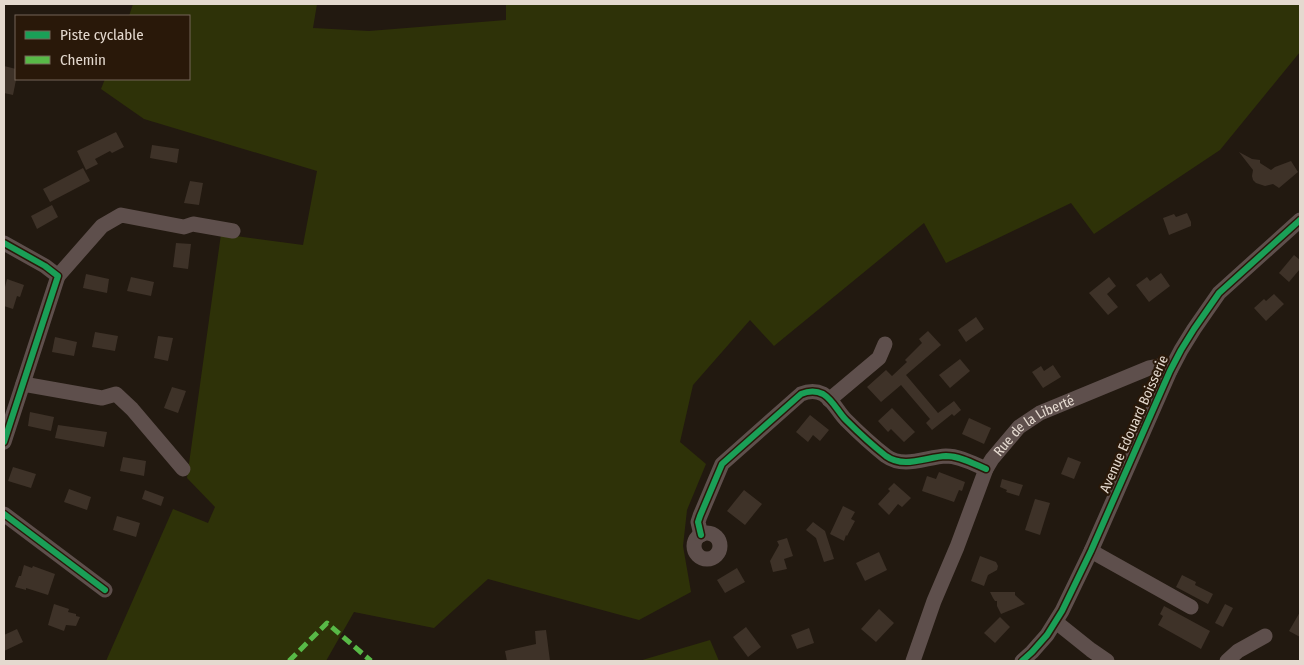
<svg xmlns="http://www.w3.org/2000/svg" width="1304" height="665" font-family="'Fira Sans Condensed',sans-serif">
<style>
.green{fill:#2e3208}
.building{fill:#3e3228}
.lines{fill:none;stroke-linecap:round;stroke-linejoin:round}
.minor{stroke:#5e4f4c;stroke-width:15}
.quiet{stroke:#58b947;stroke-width:5;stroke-dasharray:10 5;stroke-linecap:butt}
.cycleway-casing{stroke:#291809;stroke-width:9}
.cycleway{stroke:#1a9f57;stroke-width:6}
.labels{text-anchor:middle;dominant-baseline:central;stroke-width:4.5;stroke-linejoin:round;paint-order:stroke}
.street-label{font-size:14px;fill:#e4d9cf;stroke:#291809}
</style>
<rect width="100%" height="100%" fill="#221910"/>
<g class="green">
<path d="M133,4H317L313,28L369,31L506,20V4H1300V52L1220,150L1094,234L1071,203L946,263L924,223L774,346L750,320L693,385L680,442L706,464L687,510L683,546L691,592L639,620L488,579L434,628L354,612L326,661H106L173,509L208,523L215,507L187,478L221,234L303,245L317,171L144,119L101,89L105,79H189V16H129Z"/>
<path d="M710,640L719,661H639Z"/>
</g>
<g class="building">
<path d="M4,66L16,69V80L13,95L4,93Z"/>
<path d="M116,132L124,147L112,153L110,151L95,159L98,164L86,170L77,151Z"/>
<path d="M152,145L179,149L177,163L150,158Z"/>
<path d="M1239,152L1252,159L1260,160V163L1271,170L1275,167L1291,161L1298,172L1279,188L1273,184L1265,186L1256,183L1253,180L1252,176L1253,170Z"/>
<path d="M83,168L90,181L50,202L43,189Z"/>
<path d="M190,181L203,183L199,205L184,203Z"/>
<path d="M52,205L58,217L37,229L31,216Z"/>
<path d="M1187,213L1191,222V226L1169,235L1163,218L1174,214L1176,217Z"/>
<path d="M176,243L191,244L188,269L173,267Z"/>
<path d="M1294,255L1300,260V269L1289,282L1279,273Z"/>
<path d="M1161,273L1170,286L1149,302L1136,285L1147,277L1150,281Z"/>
<path d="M86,274L109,279L107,293L83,288Z"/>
<path d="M131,277L154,282L151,296L127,291Z"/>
<path d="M1109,277L1116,286L1107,294L1118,307L1108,315L1089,293Z"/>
<path d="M7,279L24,285L20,297L17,296L13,309L4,306V291Z"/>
<path d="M1274,294L1284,304L1266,321L1254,308L1264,299L1266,301Z"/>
<path d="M976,317L984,329L966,342L958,330Z"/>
<path d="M928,331L941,345L906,375L938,413L954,401L961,410L954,416L952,414L932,430L926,423L930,419L901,385L881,402L867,387L886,370L892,376L907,362L905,360L922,343L919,339Z"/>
<path d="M95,332L118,336L115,351L92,347Z"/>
<path d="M158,336L173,338L168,361L154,358Z"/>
<path d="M55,337L77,342L74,356L52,352Z"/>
<path d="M960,359L970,371L950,388L939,375Z"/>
<path d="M1053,365L1061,377L1043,388L1032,372L1041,366L1044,371Z"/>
<path d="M172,387L186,391L178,413L164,408Z"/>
<path d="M892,408L915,432L904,442L891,429L888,432L878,421Z"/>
<path d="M30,412L54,417L51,431L28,426Z"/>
<path d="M810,415L829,430L820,441L813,435L808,442L796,432Z"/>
<path d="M969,418L991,428L984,444L962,434Z"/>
<path d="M58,425L107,432L104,447L55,438Z"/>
<path d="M123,457L146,461L144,476L120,471Z"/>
<path d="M1068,457L1081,462L1074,479L1061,474Z"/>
<path d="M13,467L36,474L31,488L8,481Z"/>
<path d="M939,472L965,482L962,491L959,490L954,502L922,491L927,476L936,479Z"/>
<path d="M1002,479L1023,485L1019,496L1006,492L1007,490L1000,487Z"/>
<path d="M894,483L911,498L902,507L898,504L889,515L878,504L890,491L888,489Z"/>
<path d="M69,489L91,497L87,510L64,502Z"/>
<path d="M145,490L164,497L161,506L142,499Z"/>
<path d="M744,490L762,504L745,525L727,511Z"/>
<path d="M1035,499L1050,503L1040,535L1025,530Z"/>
<path d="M843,506L855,512L851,519L855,521L847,536L846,535L844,541L830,534Z"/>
<path d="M117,516L140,523L136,537L113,530Z"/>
<path d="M813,522L825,531L834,559L824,562L816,538L806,530Z"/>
<path d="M787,538L793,556L784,559L787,569L773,572L770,561L779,545L777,541Z"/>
<path d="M879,552L887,570L865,581L856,563Z"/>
<path d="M980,556L996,562L998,566L997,570L988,575L984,586L971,581Z"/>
<path d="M24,565L32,568L33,566L55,574L48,595L26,588V590L15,587L19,576H21Z"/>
<path d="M737,568L745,582L725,593L717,580Z"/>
<path d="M1182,575L1196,582L1195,585L1213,594L1208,604L1176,587Z"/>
<path d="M990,592H1015V595L1025,604L1001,614L997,606V601H995L993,598Z"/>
<path d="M54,604L69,609L68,612L76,614V616L80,617L76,626L66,625L64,631L48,625Z"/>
<path d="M1225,604L1233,608L1223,627L1215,623Z"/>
<path d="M1164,606L1210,631L1201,649L1158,625L1163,616L1160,614Z"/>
<path d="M879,609L894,623L876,642L861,629Z"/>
<path d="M1300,612V637L1289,631Z"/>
<path d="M1000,617L1010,627L995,643L984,633Z"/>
<path d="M746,627L761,647L748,657L733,637Z"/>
<path d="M809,628L814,643L797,649L791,635Z"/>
<path d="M17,629L23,642L4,651V635Z"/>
<path d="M546,630L550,661H507L505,651L536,644L535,631Z"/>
</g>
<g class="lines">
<g class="minor">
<path d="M4,243L45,266L58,276L4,442"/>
<path d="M58,276L102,226L121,215L184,227L193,224L233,231"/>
<path d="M23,384L102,398L116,394L132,409L183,469"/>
<path d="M829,400L879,358L885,344"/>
<path d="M4,514L105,590"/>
<circle cx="707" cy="546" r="13"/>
<path d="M701,535L698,522L700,516L722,464L801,394C808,391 815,390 823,394C833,400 838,412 846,420C858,432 872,445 886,456C904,469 926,457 946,456C960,456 974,464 986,469"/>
<path d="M1091,551L1191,607"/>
<path d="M1056,622L1091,650L1107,661"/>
<path id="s1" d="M913,661L934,601L957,547L986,469L992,459L1019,427L1040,413L1149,368L1160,366L1170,371"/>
<path d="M1022,661L1032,652L1047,635L1062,611L1091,551L1170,371L1181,350L1194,329L1219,293L1300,220"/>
<path d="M1227,661L1238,651L1265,636"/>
</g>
<path class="quiet" d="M289,661L327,623L371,661"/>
<defs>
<g id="cycleway">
<path d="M4,243L45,266L58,276L4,442"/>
<path d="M4,514L105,590"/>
<path d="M701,535L698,522L700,516L722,464L801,394C808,391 815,390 823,394C833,400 838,412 846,420C858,432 872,445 886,456C904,469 926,457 946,456C960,456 974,464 986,469"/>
<path d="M1022,661L1032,652L1047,635L1062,611L1091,551L1170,371L1181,350L1194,329L1219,293L1300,220"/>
</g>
</defs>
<use href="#cycleway" class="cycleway-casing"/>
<use href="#cycleway" class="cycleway"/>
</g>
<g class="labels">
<g class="street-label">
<text transform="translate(1134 424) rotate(-66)">Avenue Edouard Boisserie</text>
<text stroke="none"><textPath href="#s1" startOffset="272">Rue de la Liberté</textPath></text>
</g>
</g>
<rect width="1304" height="665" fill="none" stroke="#e4d9cf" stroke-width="10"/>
<rect x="15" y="15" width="175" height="65" fill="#291809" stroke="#746558"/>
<rect x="25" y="31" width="25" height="8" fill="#1a9f57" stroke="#746558"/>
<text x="60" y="40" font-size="15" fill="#e4d9cf">Piste cyclable</text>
<rect x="25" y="56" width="25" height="8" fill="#58b947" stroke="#746558"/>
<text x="60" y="65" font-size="15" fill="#e4d9cf">Chemin</text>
</svg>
